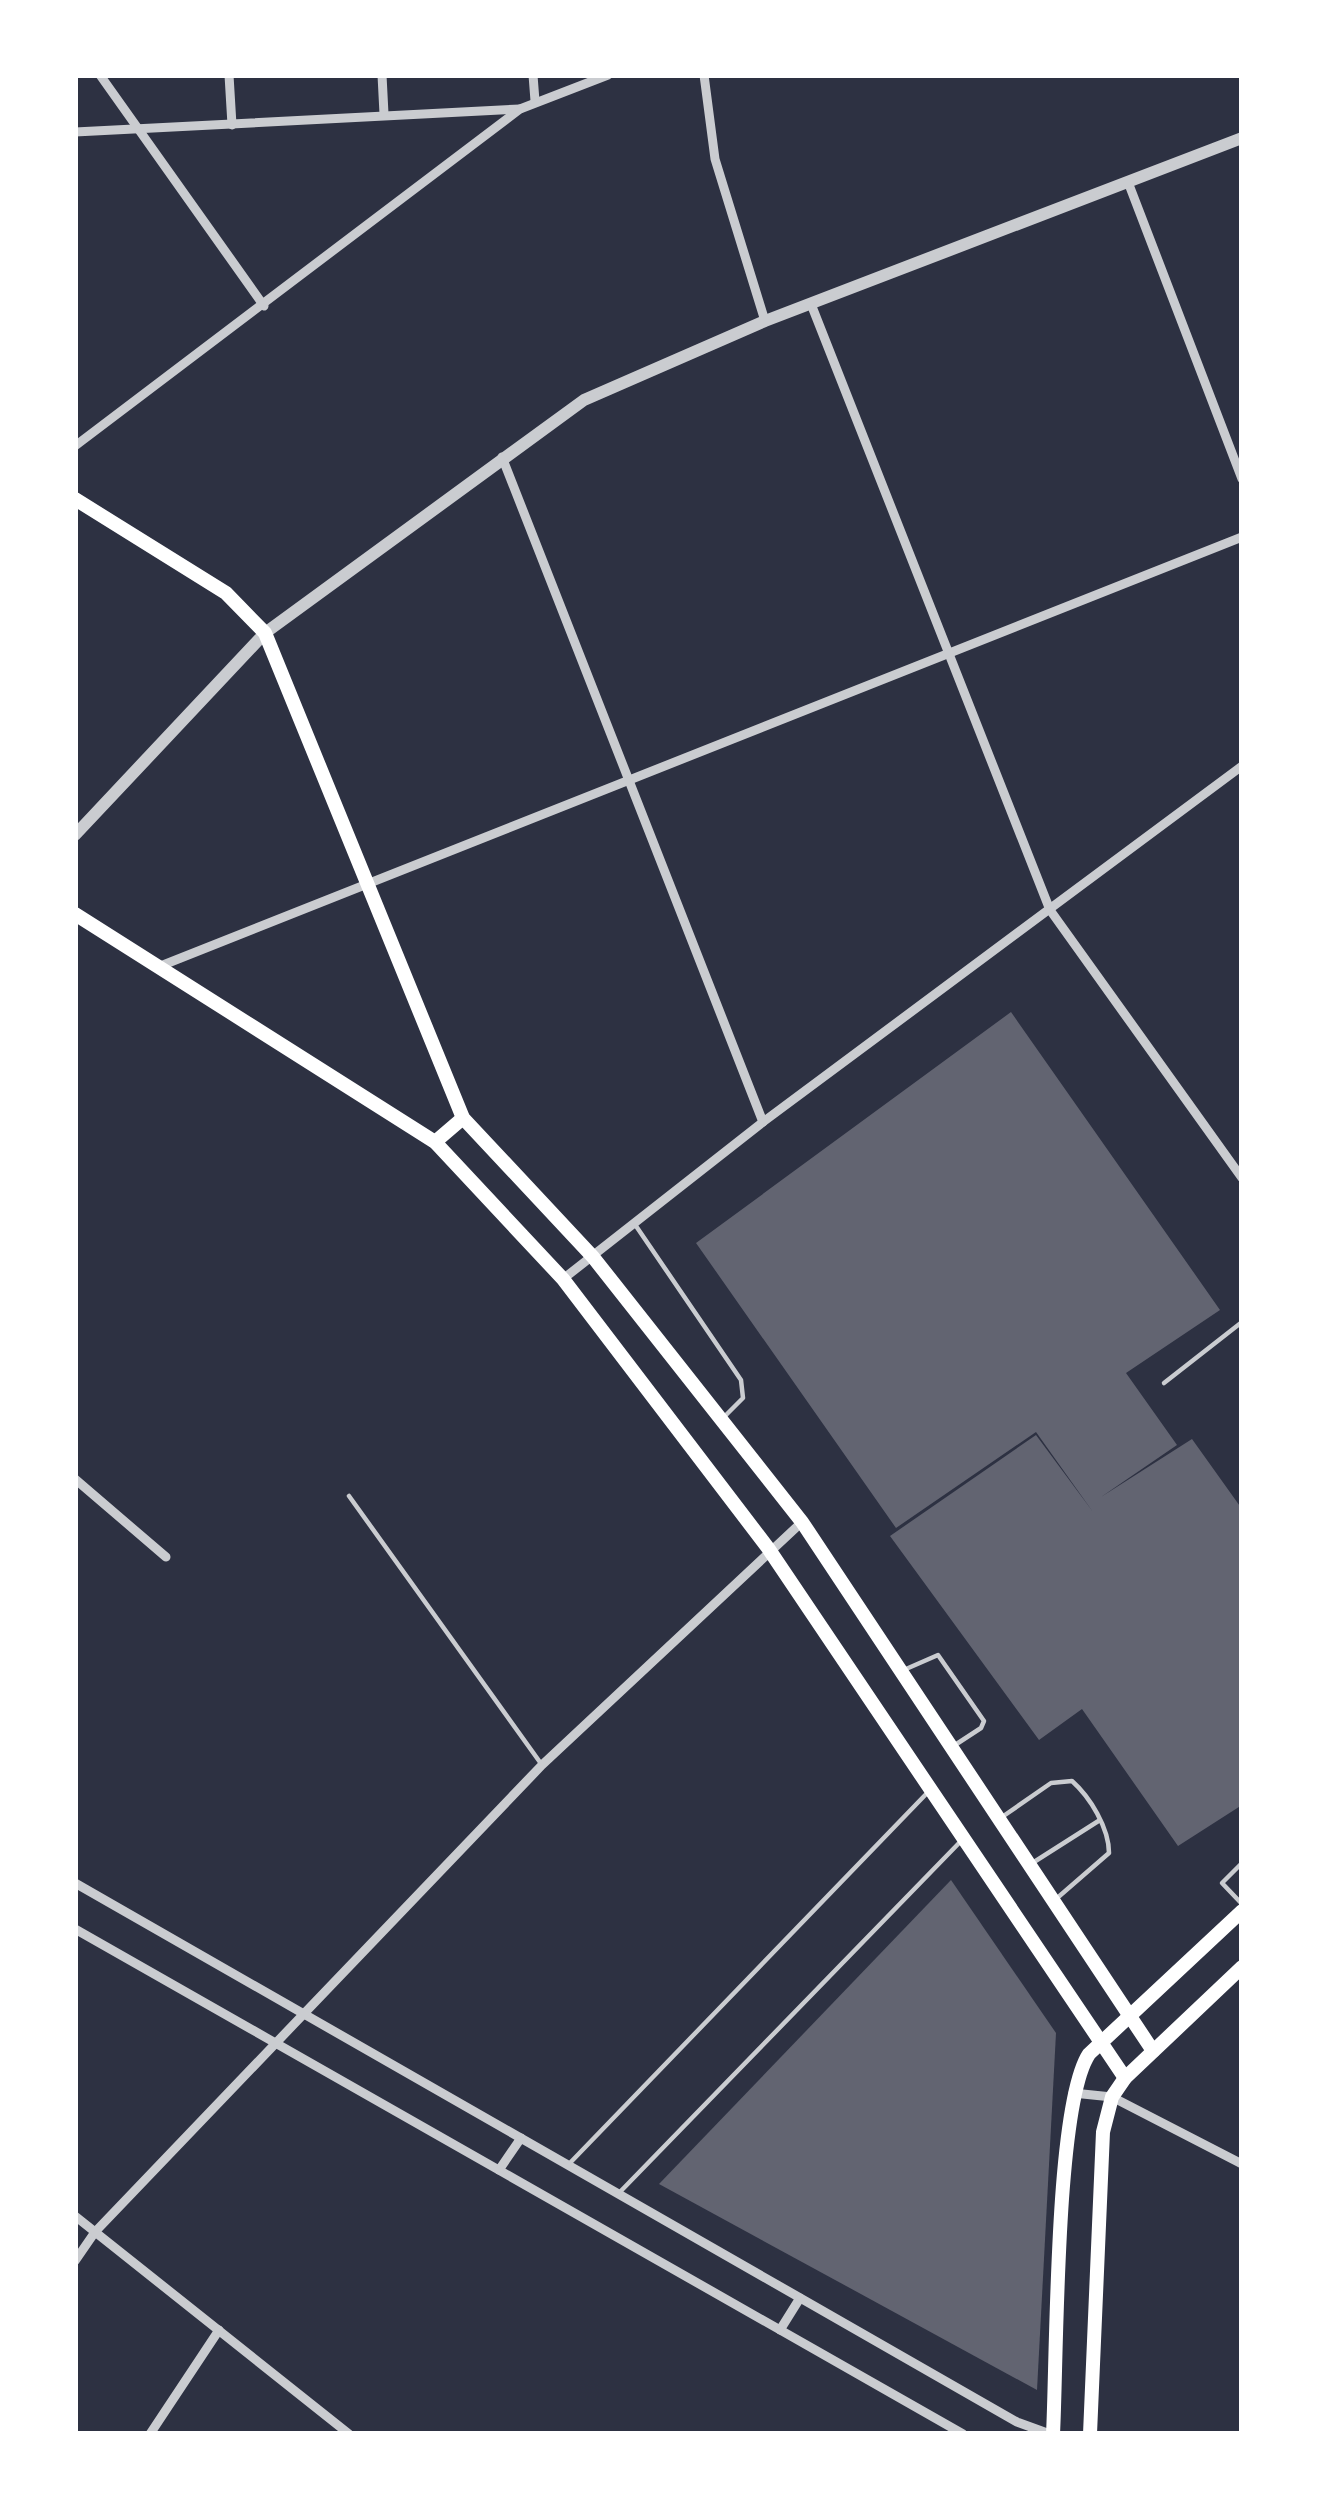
<svg xmlns="http://www.w3.org/2000/svg" width="1317" height="2509" font-family="'DejaVu Sans',sans-serif">
<style>
.building{fill:#626471}
.lines{fill:none;stroke-linecap:round;stroke-linejoin:round}
.service{stroke:#caccd0;stroke-width:4.5}
.minor{stroke:#caccd0;stroke-width:9}
.tertiary{stroke:#caccd0;stroke-width:12}
.secondary{stroke:#fff;stroke-width:14}
</style>
<rect width="100%" height="100%" fill="#2d3142"/>
<g class="building">
<path d="M1011,1012L1220,1310L1126,1373L1177,1445L1101,1497L1192,1439L1242,1509V1805L1178,1846L1082,1709L1039,1740L890,1536L1036,1435L1093,1512L1036,1432L896,1528L696,1243Z"/>
<path d="M951,1880L1056,2033L1037,2390L659,2184Z"/>
</g>
<g class="lines">
<g class="service">
<path d="M636,1226L741,1380L743,1398L722,1419"/>
<path d="M1164,1383L1242,1322"/>
<path d="M349,1496L542,1765"/>
<path d="M906,1669L938,1655L984,1721L981,1728L955,1745"/>
<path d="M1002,1817L1051,1783L1072,1781C1090,1797 1109,1828 1109,1853L1056,1899"/>
<path d="M1034,1862L1100,1820"/>
<path d="M1242,1863L1222,1883L1242,1904"/>
<path d="M568,2165L930,1790"/>
<path d="M618,2194L961,1841"/>
</g>
<g class="minor">
<path d="M100,75L264,306"/>
<path d="M229,75L232,125"/>
<path d="M382,75L384,114"/>
<path d="M533,75L535,101"/>
<path d="M704,75L715,159L765,321"/>
<path d="M75,132L520,109"/>
<path d="M1128,182L1242,479"/>
<path d="M811,304L1050,910L1242,1178"/>
<path d="M75,446L520,109L608,75"/>
<path d="M502,457L763,1122"/>
<path d="M158,967L1242,537"/>
<path d="M563,1279L763,1122L1242,766"/>
<path d="M75,1479L166,1557"/>
<path d="M75,1883L1017,2422L1050,2434"/>
<path d="M75,1929L963,2434"/>
<path d="M1073,2093L1112,2097L1242,2164"/>
<path d="M499,2170L521,2138"/>
<path d="M75,2216L349,2434"/>
<path d="M75,2261L95,2232L542,1765L802,1522"/>
<path d="M780,2330L800,2298"/>
<path d="M150,2434L219,2330"/>
</g>
<path class="tertiary" d="M75,835L265,633L584,400L765,321L1242,138"/>
<g class="secondary">
<path d="M75,499L226,593L265,633L463,1118L593,1257L802,1522L1153,2051"/>
<path d="M75,914L435,1142L563,1279L768,1548L1125,2078"/>
<path d="M435,1142L463,1118"/>
<path d="M1053,2434C1057,2359 1055,2105 1089,2054L1242,1911"/>
<path d="M1090,2434L1103,2132L1112,2097L1125,2078L1242,1967"/>
</g>
</g>
<rect width="1317" height="2509" fill="none" stroke="#ffffff" stroke-width="156"/>
</svg>
